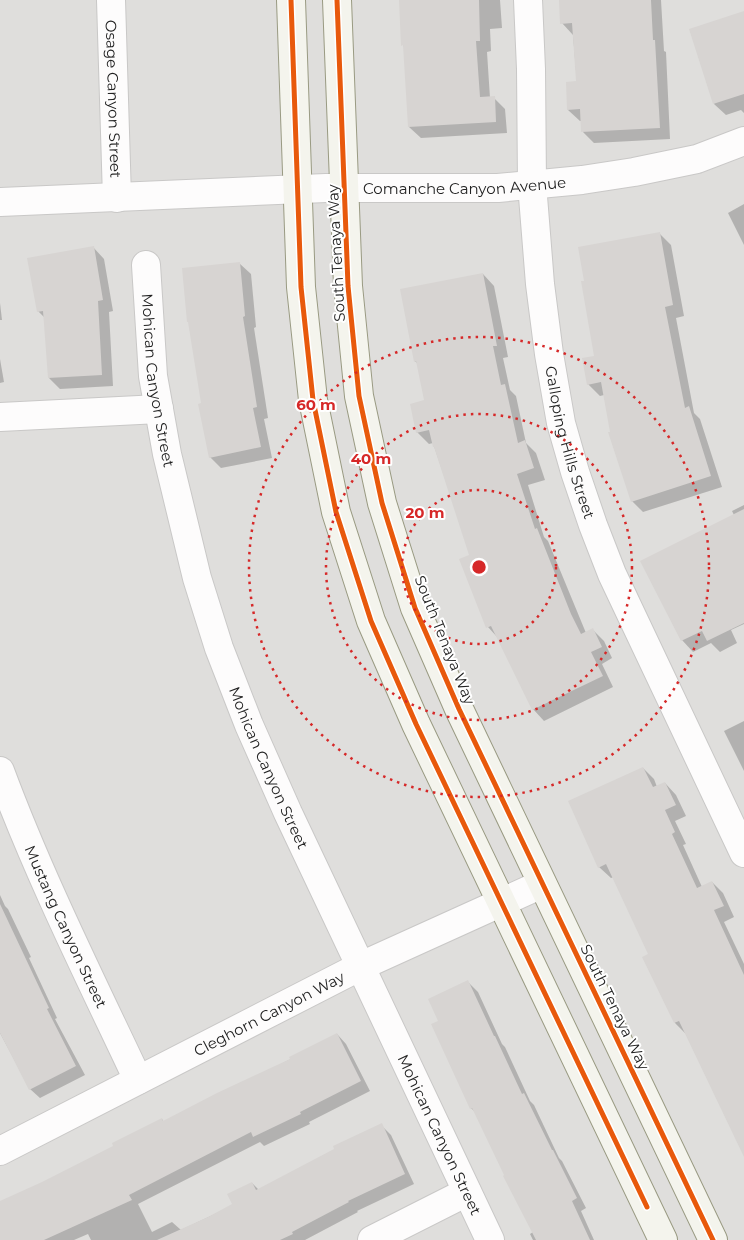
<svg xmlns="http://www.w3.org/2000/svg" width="744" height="1240" font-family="Montserrat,sans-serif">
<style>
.residential{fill:#dfdedc}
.shadow{fill:#0003}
.building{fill:#d7d4d2}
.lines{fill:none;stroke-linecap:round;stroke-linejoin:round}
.street-casing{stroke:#c9c8c7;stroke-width:30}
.secondary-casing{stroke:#999a82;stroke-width:30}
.street{stroke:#fdfcfc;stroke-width:28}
.secondary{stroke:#f4f4ed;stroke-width:28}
.cycleway-casing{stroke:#fff;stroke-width:8}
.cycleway{stroke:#e8590c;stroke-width:5}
.ring{fill:none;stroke:#d62828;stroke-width:2.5;stroke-dasharray:2.5 5}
.labels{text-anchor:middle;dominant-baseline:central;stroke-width:4;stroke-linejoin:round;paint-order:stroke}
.street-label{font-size:15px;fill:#222;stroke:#fff}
.centre{fill:#d62828;stroke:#fff;stroke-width:2.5}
.ring-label{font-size:15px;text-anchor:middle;font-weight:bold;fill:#d62828;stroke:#fff;stroke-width:4;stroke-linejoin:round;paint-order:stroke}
</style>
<rect width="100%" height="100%" fill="#f0eeeb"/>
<rect class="residential" x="0" y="0" width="744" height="1240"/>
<g class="shadow">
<path d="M400,0H500L502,28L490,29L491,51L487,52L490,98H494L505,109L507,133L421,138L409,127L404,47L403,45Z"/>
<path d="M573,0H661L664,51L666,52L670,139L594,143L583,132L582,121H580L568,110L577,83L573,35L562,23Z"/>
<path d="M744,13V113L741,110L726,115L714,104Z"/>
<path d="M744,204V245L728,213Z"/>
<path d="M660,234L671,245L684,316L676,318L694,413L700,419L722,487L643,512L632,501L611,432L604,395L600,396L588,384L596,357L585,282Z"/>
<path d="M93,247L104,259L113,311L109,312L113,386L60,389L49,378L45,318L38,311Z"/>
<path d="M239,263L251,274L256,327L254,328L268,418L264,419L272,458L221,468L210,457L203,404Z"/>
<path d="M483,274L494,286L508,357L503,358L510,390L516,396L526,443L536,453L545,480L528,485L544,537L548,541L586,633L593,630L604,641L612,658L602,664L613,687L544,721L533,709L498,638L488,627L471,556L433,443L429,444L417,432L426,401L418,364L415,361Z"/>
<path d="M0,303L2,320H0Z"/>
<path d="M0,359L4,382L0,383Z"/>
<path d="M744,505V624L731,630L737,643L720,652L711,643L693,652L682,640L734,515L732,511Z"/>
<path d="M744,721V771L724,731Z"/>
<path d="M643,768L654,779L657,787L665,783L676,795L686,816L675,821L686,844L683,845L702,887L712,882L723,893L734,917L724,922L744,964V1154L686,1034L675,1023L650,955L614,877L611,878L599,867Z"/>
<path d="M0,895L5,906L8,909L31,957L29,958L57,1018L55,1019L85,1075L40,1098L30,1089L0,1033Z"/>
<path d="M468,982L478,992L502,1044L505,1047L530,1101L534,1105L559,1158L562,1161L586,1208L581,1211L594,1240H533L530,1234L533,1232L476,1113L471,1108L439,1022Z"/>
<path d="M337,1034L346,1044L370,1091L309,1122L310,1124L264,1146L260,1142L138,1204L152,1232L172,1222L181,1230L234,1205L252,1183L259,1190L381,1125L391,1135L414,1184L357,1211L358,1212L305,1240H91L88,1234L74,1240H0V1212L43,1183L115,1146L162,1119L164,1122L291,1059Z"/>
</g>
<g class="building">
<path d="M399,0H479L480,41H476L480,97L495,96L496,122L408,127L403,45L401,46Z"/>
<path d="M559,0H651L653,40H655L660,128L581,132L580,109L567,110L566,82L576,81L572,23L560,24Z"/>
<path d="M744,11V94L713,104L689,29Z"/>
<path d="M660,232L673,305L665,307L685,408L689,406L711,476L631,502L608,432H610L601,382L587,385L582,358L594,356L581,281H584L578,247Z"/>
<path d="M94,246L103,300L98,301L102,375L48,378L43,311L37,312L27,258Z"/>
<path d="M240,262L245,316L243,317L257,407L253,408L261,447L209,458L198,404L201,403L188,322H187L182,268Z"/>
<path d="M483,273L497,346H493L501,385L505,384L518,443L525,440L534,468L517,474L535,529L537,528L571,614L581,634L593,628L602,647L591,652L603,676L532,710L491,626L486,628L459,559L469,555L434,447H433L429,430L416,433L410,404L424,400L416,361L414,362L400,289Z"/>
<path d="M744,509V623L707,641L702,631L681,641L640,561Z"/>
<path d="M643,767L653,787L665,782L676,805L665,810L675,832L672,834L697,888L712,881L724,906L714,910L744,975V1157L679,1021L674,1023L642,957L648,954L606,864L598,868L568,801Z"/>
<path d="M0,904L49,1008L47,1009L76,1066L29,1090L0,1033Z"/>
<path d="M468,980L494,1036H495L522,1094L524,1093L552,1150H553L577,1198L572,1201L590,1240H536L503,1176L504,1175L472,1108L470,1109L431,1024L438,1021L428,999Z"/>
<path d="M337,1033L361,1081L300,1112L301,1114L253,1137L251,1132L129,1195L132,1200L44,1240H0V1201L42,1182L113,1146L112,1143L162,1118L163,1121L217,1093L290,1059L289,1057Z"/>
<path d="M382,1123L405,1174L348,1201L349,1202L292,1232L293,1234L280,1240H157L208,1217L232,1204L227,1194L252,1182L256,1190L334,1149L333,1146Z"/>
</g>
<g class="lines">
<defs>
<g id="street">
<path id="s1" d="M111,0L117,198"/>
<path id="s2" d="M528,0L531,69L532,184L540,284L549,354L561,423L575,472L593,525L612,574L744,853"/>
<path id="s3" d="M0,202L326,188H498L582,180L634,172L697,159L744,141"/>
<path id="s4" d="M146,265L153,376L167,454L197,578L219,648L249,725L288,813L490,1240"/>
<path d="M0,417L159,409"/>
<path id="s5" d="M0,771C39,876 90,978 138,1080"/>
<path id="s6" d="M0,1151L361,966L542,884"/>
<path d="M372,1240L467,1192"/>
</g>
<g id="secondary">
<path d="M291,0L301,287L313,400L336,512L371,621L416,724L663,1240"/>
<path d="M337,0L348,286L359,396L382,503L415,608L459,709L713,1240"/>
</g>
</defs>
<use href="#street" class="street-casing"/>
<use href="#secondary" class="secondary-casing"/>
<use href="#street" class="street"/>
<use href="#secondary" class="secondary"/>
<defs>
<g id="cycleway">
<path d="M291,0L301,287L313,400L336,512L371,621L416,724L647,1207"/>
<path d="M337,0L348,286L359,396L382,503L415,608L459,709L713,1240"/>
</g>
</defs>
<use href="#cycleway" class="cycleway-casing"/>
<use href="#cycleway" class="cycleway"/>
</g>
<g class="ring">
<circle cx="479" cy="567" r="77"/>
<circle cx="479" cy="567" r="153"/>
<circle cx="479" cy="567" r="230"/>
</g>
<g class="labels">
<g class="street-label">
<text stroke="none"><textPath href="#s1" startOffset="99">Osage Canyon Street</textPath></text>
<text stroke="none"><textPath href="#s3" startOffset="465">Comanche Canyon Avenue</textPath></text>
<text transform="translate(336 253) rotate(-93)">South Tenaya Way</text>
<text stroke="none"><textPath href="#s4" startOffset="116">Mohican Canyon Street</textPath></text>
<text stroke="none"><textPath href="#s2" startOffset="446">Galloping Hills Street</textPath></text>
<text transform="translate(445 640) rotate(68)">South Tenaya Way</text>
<text stroke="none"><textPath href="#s4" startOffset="521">Mohican Canyon Street</textPath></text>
<text stroke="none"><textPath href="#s5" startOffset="169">Mustang Canyon Street</textPath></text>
<text transform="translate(615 1007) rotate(64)">South Tenaya Way</text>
<text stroke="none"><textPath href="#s6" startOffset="302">Cleghorn Canyon Way</textPath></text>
<text stroke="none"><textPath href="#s4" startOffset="926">Mohican Canyon Street</textPath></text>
</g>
</g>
<circle cx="479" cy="567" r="8" class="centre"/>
<g class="ring-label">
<text x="316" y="410">60 m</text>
<text x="371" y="464">40 m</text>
<text x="425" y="518">20 m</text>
</g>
</svg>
